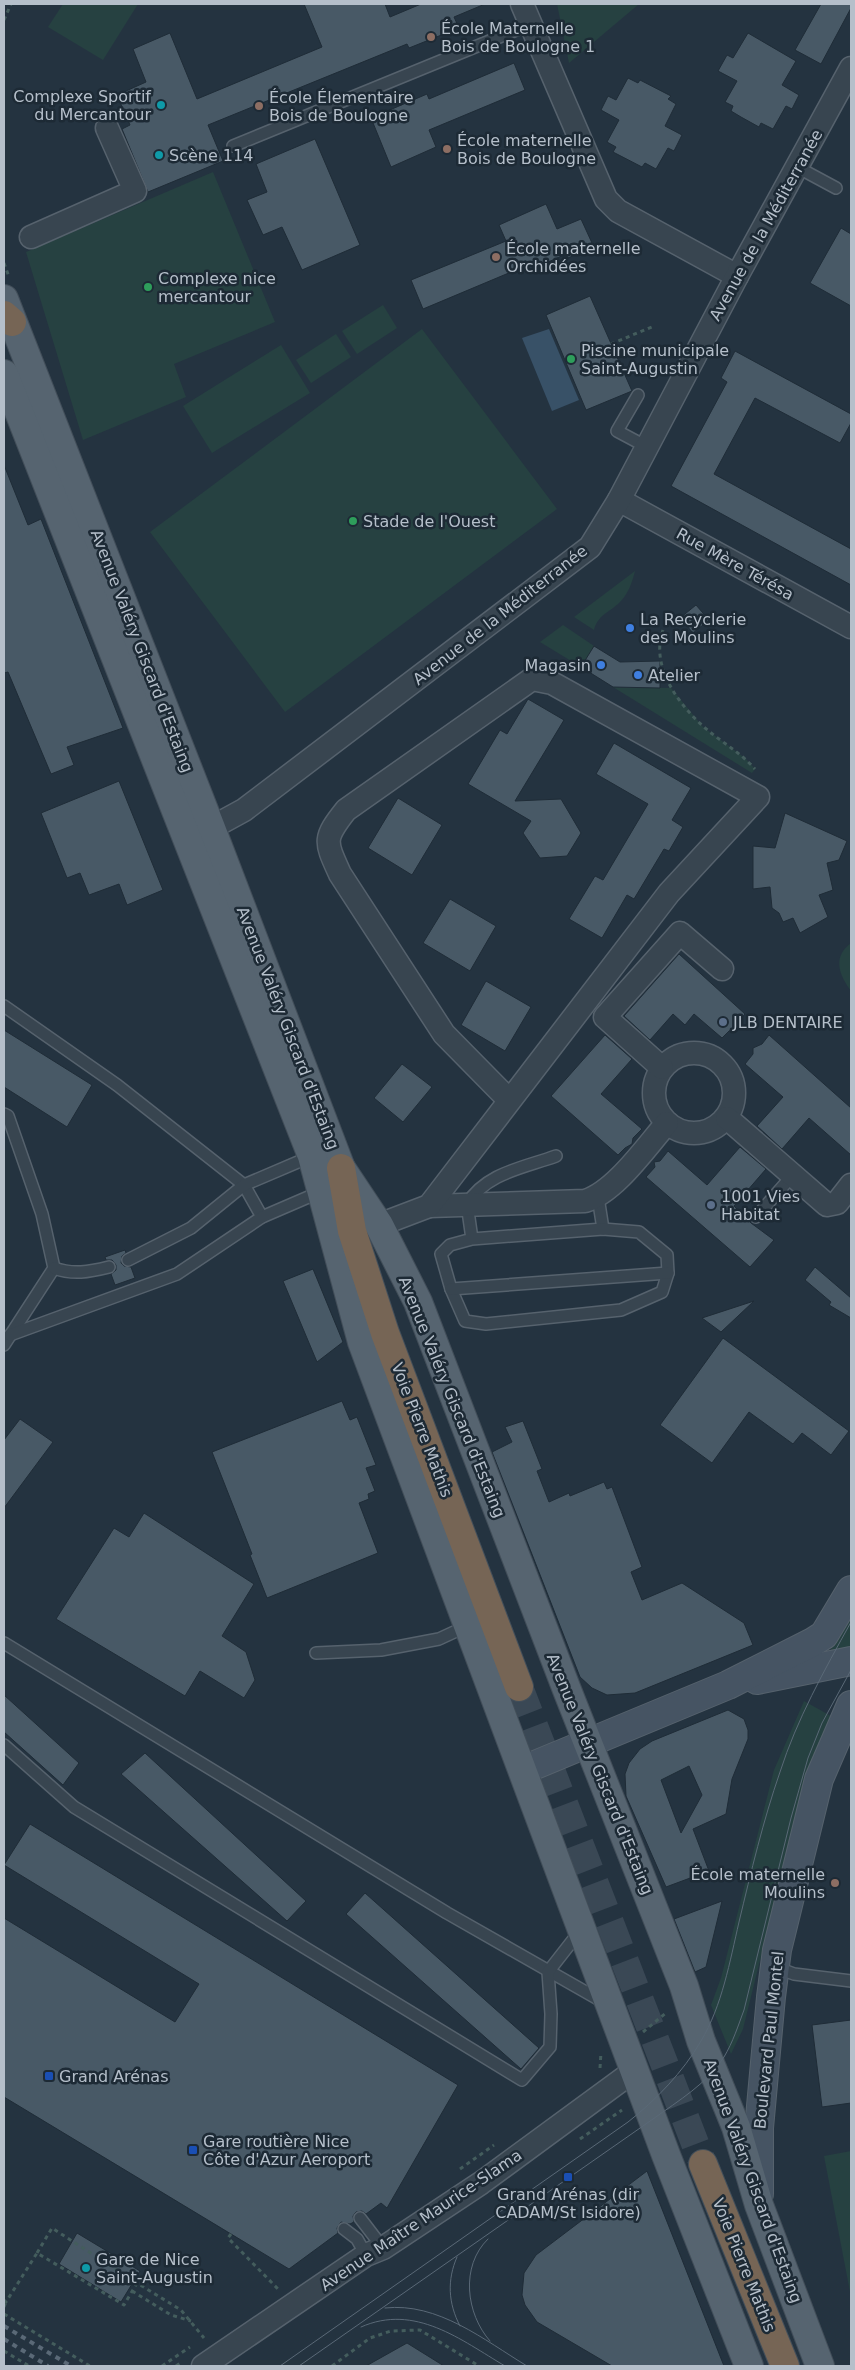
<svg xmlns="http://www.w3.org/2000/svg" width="855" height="2370" font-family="'DejaVu Sans',sans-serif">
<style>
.green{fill:#264141}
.water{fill:#385167}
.building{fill:#485966;stroke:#1f2c37;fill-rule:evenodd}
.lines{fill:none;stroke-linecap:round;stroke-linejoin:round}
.highway-tunnel{stroke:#3a4855;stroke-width:28;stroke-dasharray:28 14;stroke-linecap:butt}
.lane-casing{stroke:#56626d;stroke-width:14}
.street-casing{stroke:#56626d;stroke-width:25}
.secondary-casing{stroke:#56626d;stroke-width:30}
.primary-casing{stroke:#424e59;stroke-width:30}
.highway-casing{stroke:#434f5a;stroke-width:30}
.path{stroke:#445d5d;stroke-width:3;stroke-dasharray:4 4;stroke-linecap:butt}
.lane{stroke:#384550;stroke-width:11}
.street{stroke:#384550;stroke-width:22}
.secondary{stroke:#465463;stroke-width:28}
.primary{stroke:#566470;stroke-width:28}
.highway{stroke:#766555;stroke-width:28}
.tram{stroke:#5a6977;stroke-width:1}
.rail{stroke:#5a6977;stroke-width:4;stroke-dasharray:5 5;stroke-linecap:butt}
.education-dot{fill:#8d6e63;stroke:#1d2a35;stroke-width:2}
.culture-dot{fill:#0f9aa8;stroke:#1d2a35;stroke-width:2}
.leisure-dot{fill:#2e9e5b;stroke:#1d2a35;stroke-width:2}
.shop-dot{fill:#3f7fe0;stroke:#1d2a35;stroke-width:2}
.service-dot{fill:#5c6f8a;stroke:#1d2a35;stroke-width:2}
.transit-dot{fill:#1a4fb4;stroke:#1d2a35;stroke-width:2}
.labels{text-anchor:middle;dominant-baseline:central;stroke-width:5;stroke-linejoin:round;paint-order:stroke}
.poi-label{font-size:16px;fill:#b5bfca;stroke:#1d2a35;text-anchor:start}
.street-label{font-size:16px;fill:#b5bfca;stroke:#1d2a35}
</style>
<rect width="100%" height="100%" fill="#243340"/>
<g class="green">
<path d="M63,4H138L103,60L48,27Z"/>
<path d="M557,4H639L569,63Z"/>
<path d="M213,172L275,322L174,364L186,397L83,440L26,252Z"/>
<path d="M383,305L397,328L357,354L342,331Z"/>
<path d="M422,329L557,509L285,712L150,532Z"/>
<path d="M336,334L351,357L311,383L296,360Z"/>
<path d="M281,345L310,393L212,453L183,406Z"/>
<path d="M635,571C632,583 628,595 618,604C608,613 598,615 594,630L574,617Z"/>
<path d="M563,625L594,646L581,667L540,642Z"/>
<path d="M613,687L671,688L703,727L745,758L755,769L752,773Z"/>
<path d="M851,943V991C839,975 832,957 851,943Z"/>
<path d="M851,1613V1653L825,1660Z"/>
<path d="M804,1701L831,1716L802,1791L743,2029L731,2054L711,2005L721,1978L774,1770Z"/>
<path d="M851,2151V2297L824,2156Z"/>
</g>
<path class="water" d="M549,329L579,400L552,411L522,338Z"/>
<g class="building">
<path d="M304,4H385L390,17L421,4H485L454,17L459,28L409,48L407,44L208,125L223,161L148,192L122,129L130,125L117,95L146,82L133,49L170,33L197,99L322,47Z"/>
<path d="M821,4H851V8L821,64L795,50Z"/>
<path d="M748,33L796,61L782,85L799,95L792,109L786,106L773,129L761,123L759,127L741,117L731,111L733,106L725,102L737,81L718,71L727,55L733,58Z"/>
<path d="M514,63L525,90L429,130L436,147L391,167L371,118L427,94L429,99Z"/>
<path d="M628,78L638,83L640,80L671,96L668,99L676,104L665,126L682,135L674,151L668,148L656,169L645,163L642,167L613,152L616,147L607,142L619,120L601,110L608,96L616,100Z"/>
<path d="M315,139L360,245L302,270L282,227L263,235L247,200L267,192L256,164Z"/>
<path d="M546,204L557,229L581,219L592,243L580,248L581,252L568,258L566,254L537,267L535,262L423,309L411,280L506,241L499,225Z"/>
<path d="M841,228L851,234V306L810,283Z"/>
<path d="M590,296L632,391L586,410L546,315Z"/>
<path d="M735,351L851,414V423L840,443L755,398L714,474L851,549V585L671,486L727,382L721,378Z"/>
<path d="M4,465L28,525L41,519L123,728L67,747L74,765L51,774L8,672L4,673Z"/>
<path d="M696,605L709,620L693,633L680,618Z"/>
<path d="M594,646L620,662L660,661V688L613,687L581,667Z"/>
<path d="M528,699L564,720L515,801L561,799L581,833L567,856L540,858L523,833L531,821L468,784L500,730L507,734Z"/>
<path d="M614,743L691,788L672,820L683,827L669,851L664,849L634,899L627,895L602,938L569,919L595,876L603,880L648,804L596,774Z"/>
<path d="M119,781L163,890L127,905L119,884L89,895L80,873L67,878L41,813Z"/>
<path d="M398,798L442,825L412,875L368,848Z"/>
<path d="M785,813L847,841L839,860L827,863L833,890L819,895L828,917L800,933L793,918L783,922L779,913L772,908L770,887L753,889V846L775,848Z"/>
<path d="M450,899L496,926L470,971L423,943Z"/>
<path d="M679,954L745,1014L738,1022L737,1028L729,1031L722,1038L694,1014L685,1025L673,1014L650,1040L624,1016Z"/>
<path d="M486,981L531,1007L505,1051L461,1025Z"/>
<path d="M4,1030L92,1085L67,1127L4,1087Z"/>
<path d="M605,1035L632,1059L601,1094L642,1129L633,1138L632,1144L625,1148L618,1155L551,1096Z"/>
<path d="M769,1035L851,1108V1155L809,1118L782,1149L757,1126L783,1097L745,1064L753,1054V1048L762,1044Z"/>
<path d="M402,1064L432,1087L403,1122L374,1098Z"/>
<path d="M740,1147L766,1169L734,1206L751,1223L774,1240L750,1267L646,1177L655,1167L654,1162L660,1161L668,1151L707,1185Z"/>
<path d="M125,1250L126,1253L122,1256L121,1263L124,1266L131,1267L135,1278L115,1285L111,1274L116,1270V1265L112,1260H106L105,1257Z"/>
<path d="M815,1267L851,1298V1318L829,1305L831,1302L805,1280Z"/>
<path d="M313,1269L343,1342L317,1362L283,1281Z"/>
<path d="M754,1301L721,1332L702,1318Z"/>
<path d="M723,1338L849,1431L831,1455L802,1433L793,1444L749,1412L712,1463L660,1425Z"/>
<path d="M342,1401L350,1420L357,1417L376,1465L366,1468L375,1491L368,1494L369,1499L359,1503L378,1553L267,1598L250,1555L252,1554L212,1452Z"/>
<path d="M20,1419L53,1442L4,1508V1440Z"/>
<path d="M523,1421L542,1469L537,1471L549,1502L569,1493L570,1496L604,1482L607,1489L612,1487L642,1567L631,1572L642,1600L682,1583L744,1623L753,1645L635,1693L607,1695L592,1688L580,1677L492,1452L512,1442L505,1427Z"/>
<path d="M144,1513L254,1584L222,1636L246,1652L255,1680L244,1698L200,1671L185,1696L56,1619L114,1528L129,1537Z"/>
<path d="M4,1695L79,1763L63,1785L4,1732Z"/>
<path d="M728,1710L744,1719L748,1730V1739L732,1779L726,1814L693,1829L709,1871L666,1887L626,1796L625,1774L629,1763L640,1749L652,1741ZM689,1766L702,1795L681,1833L661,1780Z"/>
<path d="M145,1753L306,1901L287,1921L121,1774Z"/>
<path d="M30,1824L458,2085L387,2208L381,2203L366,2214L362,2211L356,2212L353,2216L354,2222L350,2224L341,2222L337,2228L338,2233L289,2269L4,2097V1918L175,2022L199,1984L4,1865Z"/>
<path d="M365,1893L539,2048L521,2069L346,1914Z"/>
<path d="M722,1901L706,1967L695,1972L674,1919Z"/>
<path d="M851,2020V2103L822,2107L812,2025Z"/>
<path d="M647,2171L724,2366H612L537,2322L525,2305L522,2295L524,2273L536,2255Z"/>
<path d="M77,2233L140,2271L121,2302L59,2264Z"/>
<path d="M407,2343L444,2366H366Z"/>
</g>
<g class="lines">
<path class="highway-tunnel" d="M519,1687L703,2164"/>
<defs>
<g id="lane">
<path d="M233,146L531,24"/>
<path d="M797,167L836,188"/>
<path d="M638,395L617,431L647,447"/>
<path d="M4,1006L117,1085L244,1185L262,1217"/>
<path d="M4,1114L8,1116L42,1214L54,1268L4,1345"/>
<path d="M598,1197L603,1229"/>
<path d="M756,1217L792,1176"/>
<path d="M472,1239L603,1229L639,1232L667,1255L668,1273L662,1292L621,1310L486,1324L465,1321L451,1289L441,1254L450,1245L472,1239L467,1204C486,1173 523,1168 556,1156"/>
<path d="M128,1260L191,1228L244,1185L312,1156"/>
<path d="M54,1268C73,1275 89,1272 109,1267"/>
<path d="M451,1289L668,1273"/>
<path d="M10,1335L177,1274L262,1217L320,1192"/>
<path d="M4,1643L447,1913L605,2003"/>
<path d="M316,1653L381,1650L439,1639L467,1626"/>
<path d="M4,1745L74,1807L522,2080L550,2047L551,2014L548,1972L580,1931"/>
<path d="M775,1967L794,1974L851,1981"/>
<path d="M360,2218L383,2248L381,2251"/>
<path d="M344,2229L357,2239L366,2255"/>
</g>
<g id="street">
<path d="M522,4L606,199L618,211L737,276"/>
<path d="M31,237L135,191L107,128"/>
<path d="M619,500L851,627"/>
<path d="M211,828L244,810L590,547L619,500L737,276L851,68"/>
<circle cx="694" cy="1093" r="40"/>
<path d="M662,1068L605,1017L680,933L722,969"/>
<path d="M727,1118L827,1205L837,1203L851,1185"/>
<path d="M429,1206L585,1201C615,1192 646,1147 667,1123"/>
<path d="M379,1225L429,1206L669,893L758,797L552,683L532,679L346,810C323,839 325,841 340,874L444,1034L509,1100"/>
<path d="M203,2366L366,2255L383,2248L481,2183L635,2070"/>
</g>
<g id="secondary">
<path d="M757,1680L851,1661"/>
<path d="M523,1770L728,1685L813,1642L824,1635L851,1590"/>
<path d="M759,2194V2128L771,1997L777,1950L819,1779L851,1705"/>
</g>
<g id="primary">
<path d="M4,299L211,828L341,1168L379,1225L418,1302L567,1690L684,1986L701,2041L736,2127L759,2205L820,2366"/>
<path d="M4,374L312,1156L362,1342L666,2155L749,2366"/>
</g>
<g id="highway">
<path d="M4,315L12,322"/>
<path d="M341,1168L352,1231L385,1333L519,1687"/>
<path d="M703,2164L785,2366"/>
</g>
</defs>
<use href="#lane" class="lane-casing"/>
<use href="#street" class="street-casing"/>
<use href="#secondary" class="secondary-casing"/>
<use href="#primary" class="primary-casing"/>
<use href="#highway" class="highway-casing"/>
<g class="path">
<path d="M4,20L11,4"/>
<path d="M4,263L9,277"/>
<path d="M611,344L654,326"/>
<path d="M663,630C650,666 678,704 704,727C721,742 740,752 755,769"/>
<path d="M643,2032L667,2012"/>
<path d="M600,2068L601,2052"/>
<path d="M580,2139L622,2110"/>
<path d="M460,2169L494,2145"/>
<path d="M231,2234L228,2238L279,2290"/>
<path d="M37,2253L52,2228L137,2283"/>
<path d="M132,2291L171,2315L191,2321"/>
<path d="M4,2300L6,2302L37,2253L124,2305L137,2283L181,2310L204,2338"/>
<path d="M4,2307L6,2302"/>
<path d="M4,2314L90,2366"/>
<path d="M4,2351L29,2366"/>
<path d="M162,2366L190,2347"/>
<path d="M176,2366L182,2362"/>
<path d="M332,2366L370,2338L391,2331L420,2330L479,2366"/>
</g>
<use href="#lane" class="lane"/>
<use href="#street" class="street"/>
<use href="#secondary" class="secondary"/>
<use href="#primary" class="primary"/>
<use href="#highway" class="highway"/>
<g class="tram">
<path d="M488,2239C460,2266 466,2314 490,2341"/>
<path d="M457,2257C447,2280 448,2303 460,2326"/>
<path d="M385,2308C438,2302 484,2340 527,2366"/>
<path d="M361,2327C415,2303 461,2340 505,2366"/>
<path d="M280,2366L628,2122C656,2100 683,2072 701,2041C722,2006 730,1961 739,1922C751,1872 763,1821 780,1772C797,1719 824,1671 851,1622"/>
<path d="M299,2366L653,2119C678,2101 708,2083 724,2057C733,2042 738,2026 744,2010L791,1818L808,1758L822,1723L851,1670"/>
</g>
<g class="rail">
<path d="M4,2326L71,2366"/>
<path d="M4,2339L48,2366"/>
</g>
</g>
<g class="education-dot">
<circle cx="431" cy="37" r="5"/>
<circle cx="259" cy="106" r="5"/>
<circle cx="447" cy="149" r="5"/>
<circle cx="496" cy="257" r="5"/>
<circle cx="835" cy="1883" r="5"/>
</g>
<g class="culture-dot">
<circle cx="161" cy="105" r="5"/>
<circle cx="159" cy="155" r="5"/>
<circle cx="86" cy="2268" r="5"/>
</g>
<g class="leisure-dot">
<circle cx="148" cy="287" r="5"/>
<circle cx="571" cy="359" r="5"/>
<circle cx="353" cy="521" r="5"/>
</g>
<g class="shop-dot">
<circle cx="630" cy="628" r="5"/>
<circle cx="601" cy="665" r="5"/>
<circle cx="638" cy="675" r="5"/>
</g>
<g class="service-dot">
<circle cx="723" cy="1022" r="5"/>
<circle cx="711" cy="1205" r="5"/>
</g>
<g class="transit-dot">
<rect x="44" y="2071" width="10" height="10" rx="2.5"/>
<rect x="188" y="2145" width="10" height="10" rx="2.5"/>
<rect x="563" y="2172" width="10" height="10" rx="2.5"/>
</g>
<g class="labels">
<g class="poi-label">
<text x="441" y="28">École Maternelle<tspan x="441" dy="18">Bois de Boulogne 1</tspan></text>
<text x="151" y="96" text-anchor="end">Complexe Sportif<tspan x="151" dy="18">du Mercantour</tspan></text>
<text x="269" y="97">École Élementaire<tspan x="269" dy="18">Bois de Boulogne</tspan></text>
<text x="457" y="140">École maternelle<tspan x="457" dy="18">Bois de Boulogne</tspan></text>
<text x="169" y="155">Scène 114</text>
<text x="506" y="248">École maternelle<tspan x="506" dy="18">Orchidées</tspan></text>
<text x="158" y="278">Complexe nice<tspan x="158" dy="18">mercantour</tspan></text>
<text x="581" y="350">Piscine municipale<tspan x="581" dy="18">Saint-Augustin</tspan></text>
<text x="363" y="521">Stade de l'Ouest</text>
<text x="640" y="619">La Recyclerie<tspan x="640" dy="18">des Moulins</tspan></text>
<text x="591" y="665" text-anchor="end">Magasin</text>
<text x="648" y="675">Atelier</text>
<text x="733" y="1022">JLB DENTAIRE</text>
<text x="721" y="1196">1001 Vies<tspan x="721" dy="18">Habitat</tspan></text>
<text x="825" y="1874" text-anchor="end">École maternelle<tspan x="825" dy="18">Moulins</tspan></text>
<text x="59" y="2076">Grand Arénas</text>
<text x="203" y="2141">Gare routière Nice<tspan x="203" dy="18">Côte d'Azur Aeroport</tspan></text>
<text x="568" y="2194" text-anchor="middle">Grand Arénas (dir<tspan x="568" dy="18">CADAM/St Isidore)</tspan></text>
<text x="96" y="2259">Gare de Nice<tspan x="96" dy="18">Saint-Augustin</tspan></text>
</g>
<g class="street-label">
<text transform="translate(766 225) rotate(-61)">Avenue de la Méditerranée</text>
<text transform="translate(735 564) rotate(29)">Rue Mère Térésa</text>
<text transform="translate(500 615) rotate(-38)">Avenue de la Méditerranée</text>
<text transform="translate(142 651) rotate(69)">Avenue Valéry Giscard d'Estaing</text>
<text transform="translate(288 1028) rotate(69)">Avenue Valéry Giscard d'Estaing</text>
<text transform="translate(452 1397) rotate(68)">Avenue Valéry Giscard d'Estaing</text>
<text transform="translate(422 1430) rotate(69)">Voie Pierre Mathis</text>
<text transform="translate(600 1774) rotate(68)">Avenue Valéry Giscard d'Estaing</text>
<text transform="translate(769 2040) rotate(-84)">Boulevard Paul Montel</text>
<text transform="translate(753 2181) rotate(70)">Avenue Valéry Giscard d'Estaing</text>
<text transform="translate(421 2220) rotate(-34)">Avenue Maître Maurice-Slama</text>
<text transform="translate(744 2265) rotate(68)">Voie Pierre Mathis</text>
</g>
</g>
<rect width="855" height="2370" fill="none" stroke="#b5bfca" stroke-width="10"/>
</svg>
